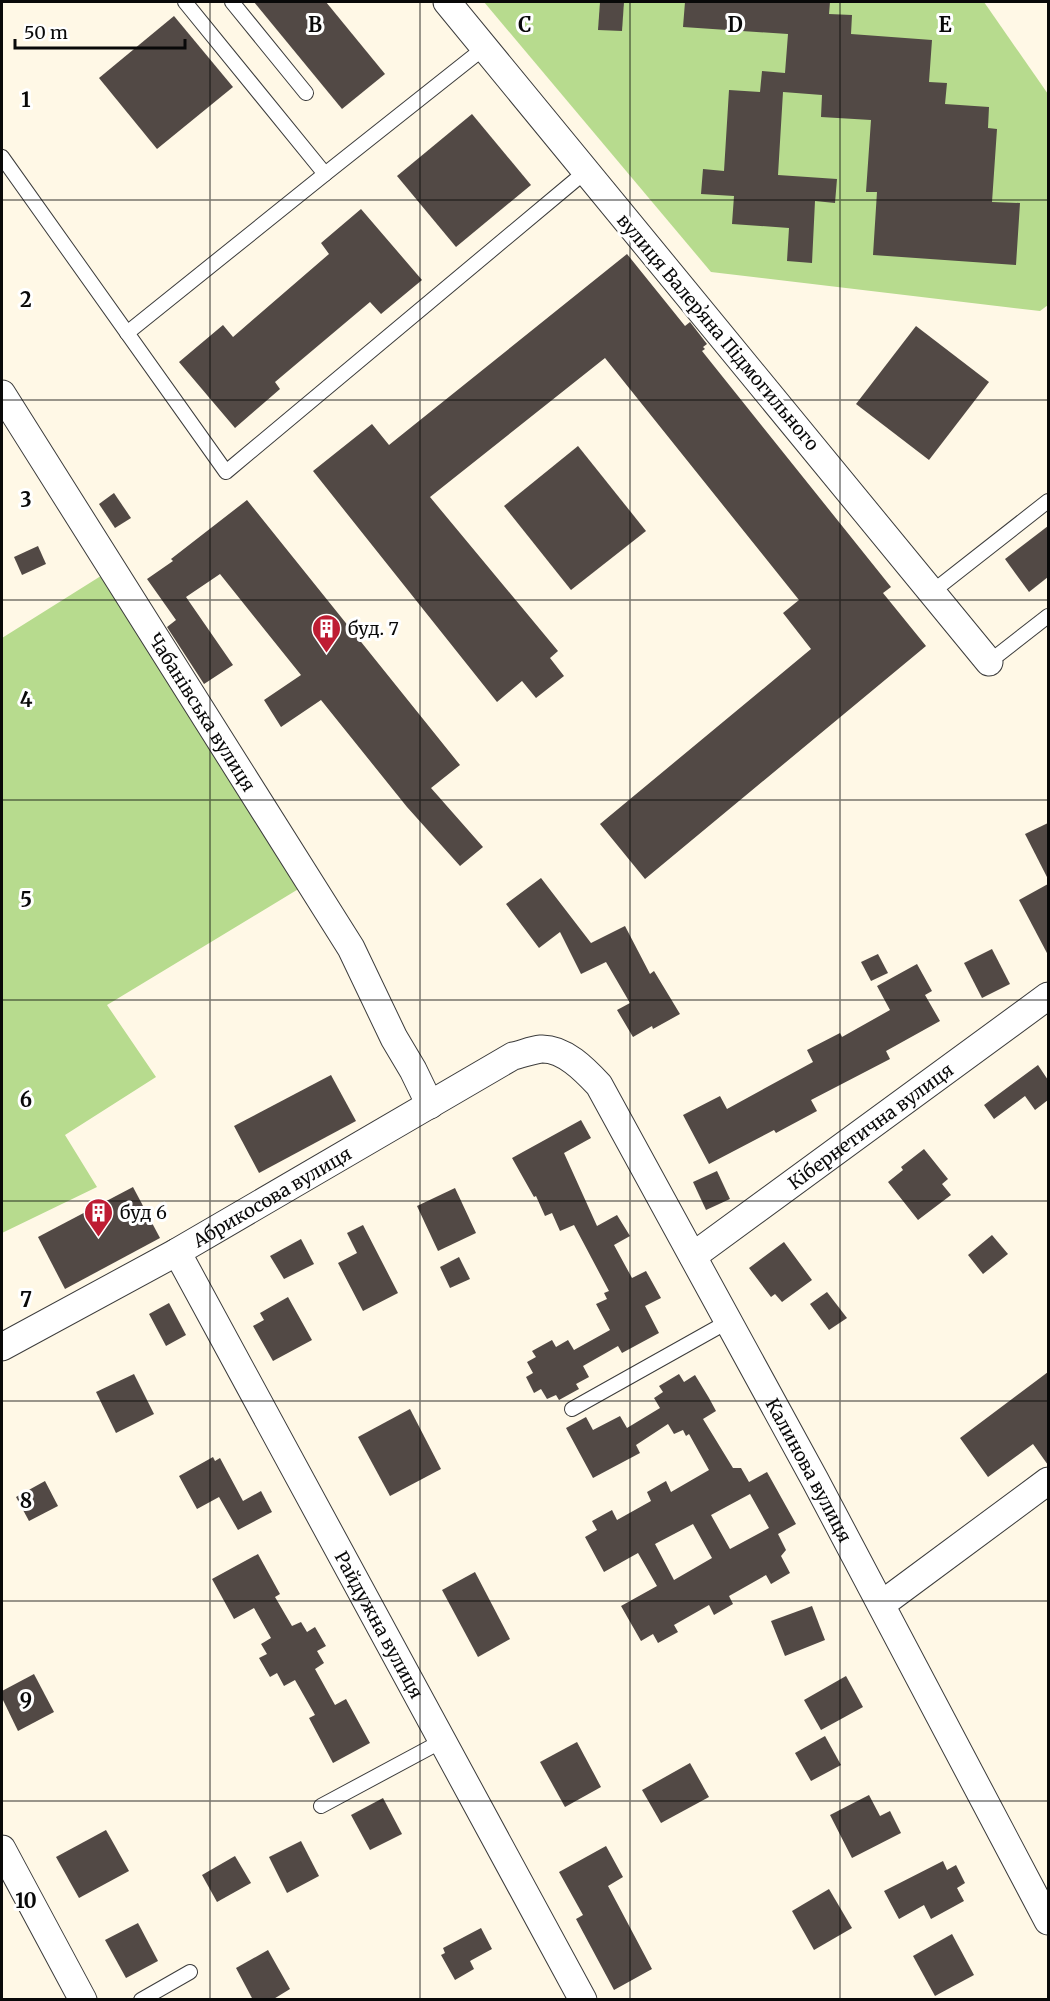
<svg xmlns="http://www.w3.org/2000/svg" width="1050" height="2001" font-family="Merriweather,serif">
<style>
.forest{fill:#b7db8e}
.building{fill:#524945;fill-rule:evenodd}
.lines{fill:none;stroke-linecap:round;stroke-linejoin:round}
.service-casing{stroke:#3c3c3c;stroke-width:16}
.minor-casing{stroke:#3c3c3c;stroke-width:29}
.service{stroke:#fff;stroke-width:14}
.minor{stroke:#fff;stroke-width:27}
.grid{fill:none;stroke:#090909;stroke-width:1.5;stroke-opacity:0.55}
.labels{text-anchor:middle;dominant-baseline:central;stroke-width:6;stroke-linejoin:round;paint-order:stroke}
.street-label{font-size:18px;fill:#090909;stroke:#fff}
.poi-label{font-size:18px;fill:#090909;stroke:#fff;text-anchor:start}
.grid-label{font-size:20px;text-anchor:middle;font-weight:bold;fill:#090909;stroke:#fff;stroke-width:6;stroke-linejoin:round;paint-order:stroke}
</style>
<rect width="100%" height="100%" fill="#fff8e6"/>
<g class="forest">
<path d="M484,2H984L1048,94V305L1040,311L711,272Z"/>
<path d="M112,569L310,882L107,1005L156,1077L65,1135L97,1187L2,1233V638Z"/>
</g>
<g class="building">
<path d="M254,2H326L385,74L342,109Z"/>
<path d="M600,2H624L622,31L598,30Z"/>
<path d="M685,2H830L829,14L852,15L851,34L932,40L929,82L947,83L945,104L989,107L988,128L997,129L992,202L1020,203L1016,265L873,255L877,192H866L871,120L821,117L822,95L783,92L778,175L837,179L835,203L815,201L812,263L787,261L789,228L732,224L734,196L701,194L703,169L724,171L729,90L760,92L762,71L785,73L788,34L683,27Z"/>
<path d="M174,16L233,87L157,149L99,78Z"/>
<path d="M472,114L531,185L456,247L397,176Z"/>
<path d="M361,209L422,280L381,314L370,302L275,382L280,389L235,428L179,362L223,325L233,337L329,254L321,243Z"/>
<path d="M627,254L685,326L690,322L707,344L703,347L705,349L702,351L891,587L883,593L926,646L645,879L600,824L811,649L783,613L799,600L605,358L430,497L558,651L550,658L564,676L536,698L522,681L497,702L313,471L372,424L389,445Z"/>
<path d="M916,326L989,382L929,460L856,404Z"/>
<path d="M578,446L646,531L571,590L504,506Z"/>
<path d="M114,493L131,518L115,528L99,504Z"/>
<path d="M247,500L460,765L431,788L483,847L460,866L407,807L321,700L281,727L264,700L301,675L220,574L186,597L233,665L204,684L167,627L176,620L147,579L173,561L171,559Z"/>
<path d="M1048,526V577L1029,592L1005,559Z"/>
<path d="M38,546L46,564L22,575L14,557Z"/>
<path d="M1048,823V879L1025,834Z"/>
<path d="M541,878L591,943L625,926L650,974L654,971L680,1014L653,1029L652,1026L633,1037L617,1010L630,1003L606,962L581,974L560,932L539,948L506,904Z"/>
<path d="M1048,884V955L1019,900Z"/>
<path d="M992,949L1010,984L982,998L964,963Z"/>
<path d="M878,954L888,973L871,981L861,962Z"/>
<path d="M917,964L932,991L925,995L940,1021L886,1051L890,1059L811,1100L817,1111L776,1133L774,1130L709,1164L683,1115L720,1096L727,1109L813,1062L807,1050L840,1033L842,1037L890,1010L877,986Z"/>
<path d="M1038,1065L1048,1080V1100L1035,1110L1025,1096L994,1119L984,1105Z"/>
<path d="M331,1075L356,1121L259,1173L234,1126Z"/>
<path d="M581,1120L591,1138L564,1153L597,1226L617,1215L630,1236L614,1245L632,1278L646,1271L661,1298L645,1306L659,1333L622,1353L618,1346L583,1366L589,1377L576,1384L579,1389L559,1400L556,1395L547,1399L541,1389L534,1393L526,1377L533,1373L527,1362L536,1357L532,1351L552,1340L556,1347L568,1340L574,1350L610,1330L596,1304L607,1299L604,1293L609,1291L574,1225L560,1231L552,1213L545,1216L536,1196L534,1197L512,1158Z"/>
<path d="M924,1149L948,1179L942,1184L951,1195L918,1220L888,1182L903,1170L901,1167Z"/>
<path d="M717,1171L730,1199L706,1210L693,1182Z"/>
<path d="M133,1187L160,1238L65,1289L38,1237Z"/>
<path d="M455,1188L476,1233L438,1251L417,1206Z"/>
<path d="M363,1225L398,1293L363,1311L338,1263L357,1253L347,1233Z"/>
<path d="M992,1235L1008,1254L983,1274L968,1255Z"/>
<path d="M301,1239L314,1264L284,1279L270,1256Z"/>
<path d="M784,1242L812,1280L782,1302L775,1294L771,1297L749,1268Z"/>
<path d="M459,1257L470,1279L450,1288L440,1267Z"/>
<path d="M827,1292L847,1318L829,1330L810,1304Z"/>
<path d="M288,1297L312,1340L273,1361L253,1326L264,1320L260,1313Z"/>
<path d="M169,1303L186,1335L166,1346L149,1314Z"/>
<path d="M1048,1372V1465L1033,1444L988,1477L960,1438Z"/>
<path d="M134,1374L154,1414L116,1433L96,1392Z"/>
<path d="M679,1374L684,1382L695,1375L709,1398L716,1411L703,1419L733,1468H741L749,1482L767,1472L796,1524L778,1534L786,1550L781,1556L790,1573L771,1584L766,1575L729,1596L733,1604L714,1615L709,1605L674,1625L678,1632L658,1643L653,1634L641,1641L621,1606L657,1586L638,1553L604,1572L585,1537L597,1530L592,1521L612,1510L617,1520L651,1501L647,1492L666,1481L671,1492L709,1470L689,1434L686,1436L683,1430L674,1434L668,1424L636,1445L640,1453L593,1478L566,1428L586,1417L593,1430L620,1416L627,1428L660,1408L654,1398L663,1392L659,1386ZM750,1494L769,1528L730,1549L711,1515ZM693,1524L712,1558L674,1580L655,1544Z"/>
<path d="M410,1409L441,1469L390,1496L358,1437Z"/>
<path d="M213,1457L215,1461L220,1458L243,1501L261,1491L272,1512L238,1530L219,1497L197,1509L179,1476Z"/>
<path d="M45,1481L58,1506L29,1521L16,1497Z"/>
<path d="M258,1554L280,1594L275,1597L292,1626L301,1622L307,1632L315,1627L326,1646L317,1651L324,1663L315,1669L335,1705L346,1699L370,1743L333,1763L309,1718L315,1715L295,1680L284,1686L277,1673L270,1677L259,1658L267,1654L261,1644L271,1638L254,1608L234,1619L212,1579Z"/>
<path d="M475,1572L510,1639L478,1657L442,1590Z"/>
<path d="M812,1606L825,1640L785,1656L771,1621Z"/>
<path d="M34,1674L54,1712L18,1731L2,1698V1691Z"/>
<path d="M846,1676L863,1707L821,1730L804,1700Z"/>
<path d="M825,1736L841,1765L811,1781L795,1753Z"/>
<path d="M577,1742L601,1787L565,1807L540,1762Z"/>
<path d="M690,1763L709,1797L661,1823L642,1790Z"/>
<path d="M869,1795L880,1816L890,1811L901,1833L852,1858L830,1815Z"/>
<path d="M383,1798L402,1834L370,1850L351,1815Z"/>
<path d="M106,1830L129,1871L79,1898L56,1857Z"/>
<path d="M301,1841L319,1876L287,1893L269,1857Z"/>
<path d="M606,1846L623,1877L608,1886L652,1969L614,1990L576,1919L583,1915L559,1872Z"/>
<path d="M235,1856L251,1883L217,1902L202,1875Z"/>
<path d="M943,1861L947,1870L956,1865L965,1883L957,1888L964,1901L931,1919L924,1905L899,1919L884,1891Z"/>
<path d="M829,1889L852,1928L814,1950L792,1911Z"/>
<path d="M138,1923L158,1961L126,1978L105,1940Z"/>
<path d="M481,1928L492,1949L470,1961L474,1969L455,1980L441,1955L445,1953L443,1948Z"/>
<path d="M952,1934L974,1975L935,1996L913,1956Z"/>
<path d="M268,1950L290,1989L272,2000H253L236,1968Z"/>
</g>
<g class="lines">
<defs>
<g id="service">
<path d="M185,2L325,174L484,48"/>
<path d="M232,2L306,93"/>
<path d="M2,157L226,472L585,172"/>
<path d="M127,333L325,174"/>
<path d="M932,592L1048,501"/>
<path d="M989,662L1048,616"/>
<path d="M572,1409L729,1321"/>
<path d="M321,1806L442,1741"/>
<path d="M141,2000L190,1972"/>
</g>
<g id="minor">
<path d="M447,2L989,662"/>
<path id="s1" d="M2,394L351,948L394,1038L413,1070L430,1105"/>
<path id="s2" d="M177,1252L583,2000"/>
<path id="s3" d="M693,1256L1048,996"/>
<path id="s4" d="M2,1347L177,1252L513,1056C522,1054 532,1050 541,1049C564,1048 585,1070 599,1085L815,1480L1048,1921"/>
<path d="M882,1604L1048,1481"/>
<path d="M2,1849L83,2000"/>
</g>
</defs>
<use href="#service" class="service-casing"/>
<use href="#minor" class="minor-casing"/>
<use href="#service" class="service"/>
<use href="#minor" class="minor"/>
</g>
<path class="grid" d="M210,2V2000M420,2V2000M630,2V2000M840,2V2000M2,200H1048M2,400H1048M2,600H1048M2,800H1048M2,1000H1048M2,1201H1048M2,1401H1048M2,1601H1048M2,1801H1048"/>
<defs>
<symbol id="building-pin" viewBox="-11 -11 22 30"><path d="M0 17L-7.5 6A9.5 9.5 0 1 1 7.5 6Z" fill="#be1d33" stroke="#fff"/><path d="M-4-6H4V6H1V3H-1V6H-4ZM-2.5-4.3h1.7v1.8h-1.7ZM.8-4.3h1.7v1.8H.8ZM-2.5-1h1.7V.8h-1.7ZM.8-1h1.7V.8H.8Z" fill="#fff"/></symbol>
</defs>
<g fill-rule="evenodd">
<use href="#building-pin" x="310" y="612" width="33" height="45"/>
<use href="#building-pin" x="82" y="1196" width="33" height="45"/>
</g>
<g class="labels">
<g class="street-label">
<text transform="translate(718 332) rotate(50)">вулиця Валерʼяна Підмогильного</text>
<text stroke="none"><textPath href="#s1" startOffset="376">Чабанівська вулиця</textPath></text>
<text stroke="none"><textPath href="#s3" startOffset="220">Кібернетична вулиця</textPath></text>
<text stroke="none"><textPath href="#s4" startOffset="309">Абрикосова вулиця</textPath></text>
<text stroke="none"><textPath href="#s4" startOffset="1126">Калинова вулиця</textPath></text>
<text stroke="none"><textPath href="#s2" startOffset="424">Райдужна вулиця</textPath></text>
</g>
<g class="poi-label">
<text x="348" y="628">буд. 7</text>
<text x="120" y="1212">буд 6</text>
</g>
</g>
<g class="grid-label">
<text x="315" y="32">B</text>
<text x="525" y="32">C</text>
<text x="735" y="32">D</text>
<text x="945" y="32">E</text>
<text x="26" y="107">1</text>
<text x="26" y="307">2</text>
<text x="26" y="507">3</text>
<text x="26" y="707">4</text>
<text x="26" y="907">5</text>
<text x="26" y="1107">6</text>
<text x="26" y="1307">7</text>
<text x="26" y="1508">8</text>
<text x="26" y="1708">9</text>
<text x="26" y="1908">10</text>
</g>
<rect width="1050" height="2001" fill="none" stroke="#090909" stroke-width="6"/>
<path d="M15 39v9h170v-9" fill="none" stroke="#090909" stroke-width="3"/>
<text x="24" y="39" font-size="18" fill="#090909" stroke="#ffffff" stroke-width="4.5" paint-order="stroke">50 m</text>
</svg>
